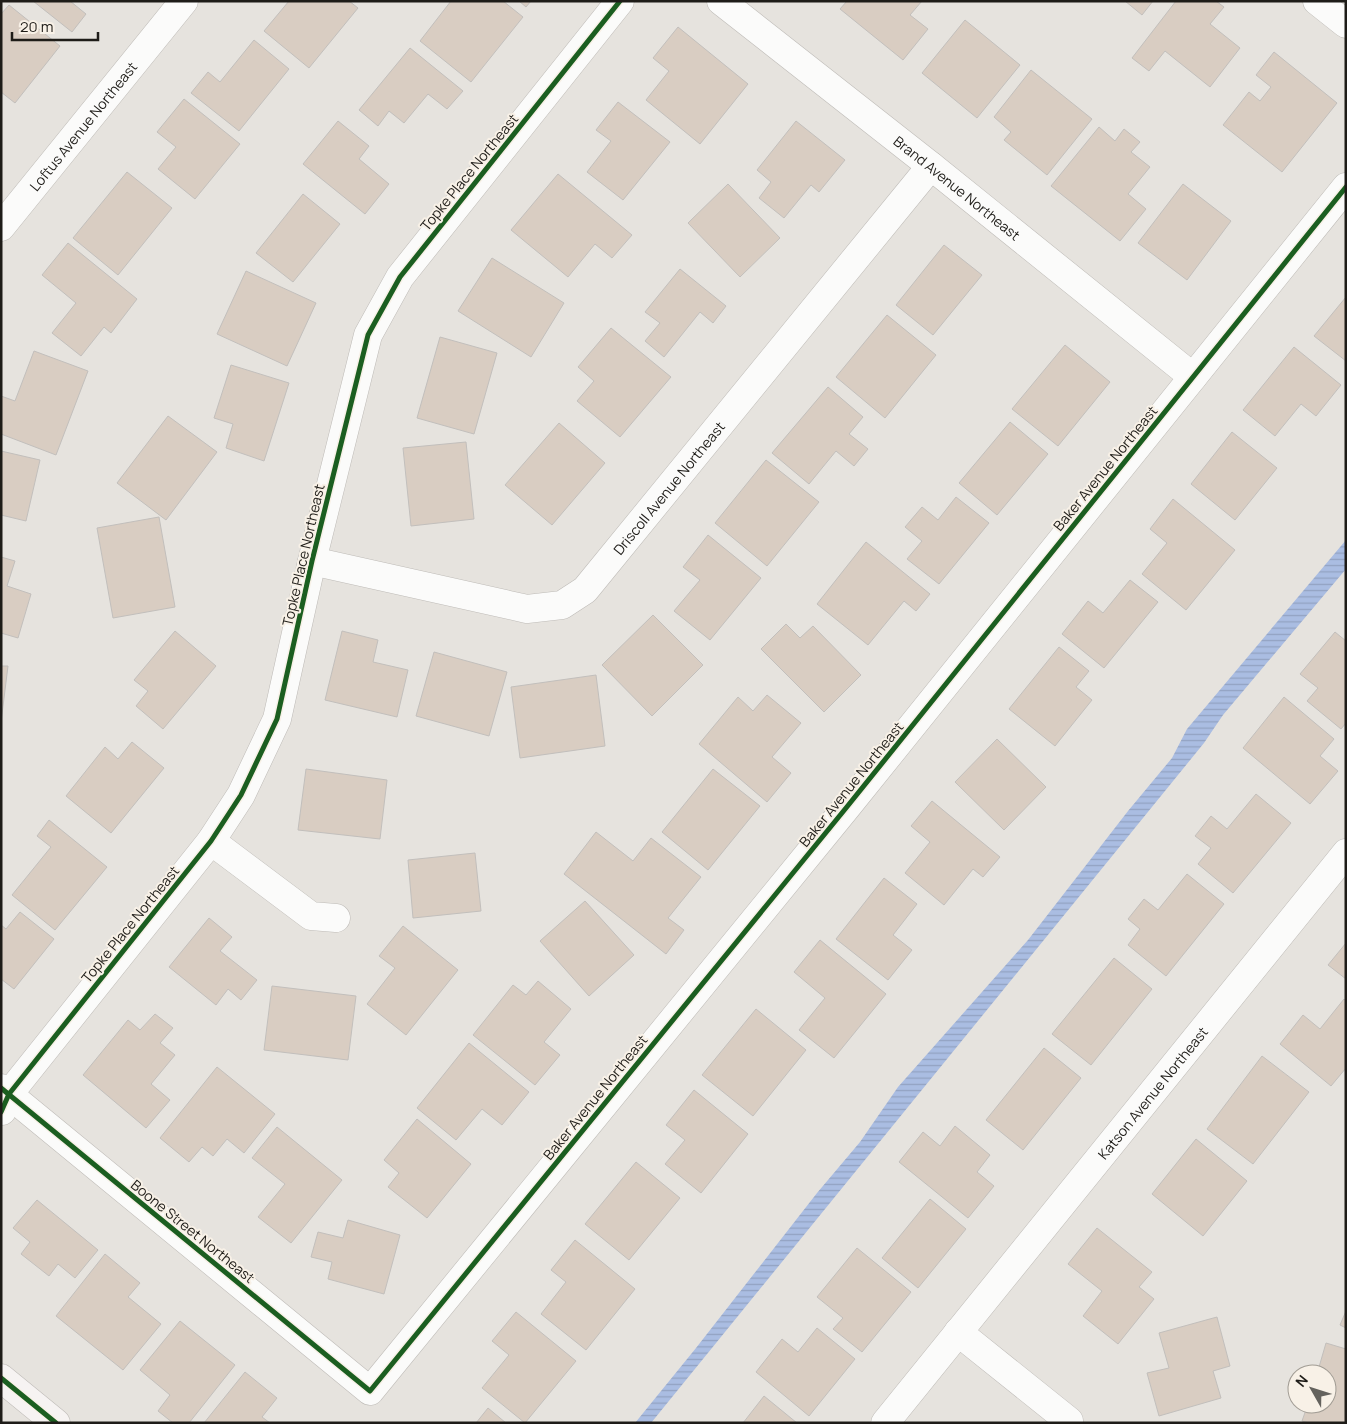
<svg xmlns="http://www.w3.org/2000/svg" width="1347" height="1424" font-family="Manrope,sans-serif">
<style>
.water{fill:url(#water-rules)}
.building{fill:#d9cdc2;stroke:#c2bfbc}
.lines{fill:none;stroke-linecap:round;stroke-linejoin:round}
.street-casing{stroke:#bebbb7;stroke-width:29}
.secondary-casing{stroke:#bebbb7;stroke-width:29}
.street{stroke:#fbfbfa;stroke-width:28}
.secondary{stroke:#f6f3f2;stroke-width:28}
.cycleway-casing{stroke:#f8f1e7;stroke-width:8}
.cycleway{stroke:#1b5e20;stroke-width:5}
.labels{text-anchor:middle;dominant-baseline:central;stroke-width:4;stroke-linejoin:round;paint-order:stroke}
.street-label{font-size:14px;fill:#1e1c18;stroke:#f8f1e7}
</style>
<defs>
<pattern id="water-rules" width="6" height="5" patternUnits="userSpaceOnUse" patternTransform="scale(1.25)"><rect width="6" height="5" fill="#aabde2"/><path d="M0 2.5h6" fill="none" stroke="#92a2c1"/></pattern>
</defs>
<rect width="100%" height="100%" fill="#e6e3de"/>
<path class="water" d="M1346,540V569L1223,715L1204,743L651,1423H635L696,1348L817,1193L860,1142L898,1087L1028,940L1128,811L1172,758L1187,729Z"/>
<g class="building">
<path d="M33,1H70L86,14L72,32Z"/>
<path d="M289,1H349L358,8L309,68L264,31Z"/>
<path d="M451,1H503L523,17L471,82L420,41Z"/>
<path d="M519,1H531L526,7Z"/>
<path d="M847,1H922L910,15L928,29L903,60L840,9Z"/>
<path d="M1125,1H1153L1142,15Z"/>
<path d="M1176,1H1216L1224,7L1210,24L1240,48L1210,87L1165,51L1149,71L1132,58Z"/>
<path d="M9,5L60,46L15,103L1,92V14Z"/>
<path d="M965,20L1020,65L977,118L922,73Z"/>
<path d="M678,27L748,84L700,144L646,100L669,71L653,58Z"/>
<path d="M254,40L289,69L239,131L191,93L208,72L220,82Z"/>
<path d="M410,48L463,91L447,109L428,94L404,123L389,111L378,126L359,110Z"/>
<path d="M1274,52L1337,103L1282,172L1223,125L1249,92L1260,101L1271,87L1256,75Z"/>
<path d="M1031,70L1092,119L1047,175L1004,140L1011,132L994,117Z"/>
<path d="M184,99L240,144L195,199L158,169L176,147L157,132Z"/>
<path d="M618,102L670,142L623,200L587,172L611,141L596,130Z"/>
<path d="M338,121L369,146L359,159L389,184L365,214L303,164Z"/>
<path d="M796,121L845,160L819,192L811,185L784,218L759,198L771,182L757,170Z"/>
<path d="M1099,127L1115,141L1124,129L1140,142L1131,152L1150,167L1128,194L1146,209L1120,241L1051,186Z"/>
<path d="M127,172L172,208L118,275L73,238Z"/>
<path d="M558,174L632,235L612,258L595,244L568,277L511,230Z"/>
<path d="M728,184L780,238L740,277L688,223Z"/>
<path d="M1183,184L1231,221L1187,280L1138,243Z"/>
<path d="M303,194L340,224L293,282L256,253Z"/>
<path d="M68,243L137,299L111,333L104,327L81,356L52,333L76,303L42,275Z"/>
<path d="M944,245L982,275L933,335L896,305Z"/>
<path d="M492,258L564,303L531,357L458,311Z"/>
<path d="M680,269L726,306L713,323L700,312L664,357L645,341L660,323L645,312Z"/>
<path d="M246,271L316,303L287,366L217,334Z"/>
<path d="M1346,297V361L1314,336Z"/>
<path d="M887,315L936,355L885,418L836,377Z"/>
<path d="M611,328L671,377L620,437L577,401L594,381L578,367Z"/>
<path d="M440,337L497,353L474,434L417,418Z"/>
<path d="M1065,345L1110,382L1058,446L1012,409Z"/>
<path d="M1294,347L1341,385L1316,416L1301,404L1275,436L1243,410Z"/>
<path d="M34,351L88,371L56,455L1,434V396L15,401Z"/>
<path d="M231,365L289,383L264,461L226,448L233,424L214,418Z"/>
<path d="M828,387L863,417L849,434L868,449L854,466L836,451L809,484L772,453Z"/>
<path d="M168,416L217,452L166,520L117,483Z"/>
<path d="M1010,422L1048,454L997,515L959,483Z"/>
<path d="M559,423L605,463L552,525L505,485Z"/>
<path d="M1232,432L1277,468L1235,520L1191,484Z"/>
<path d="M466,442L474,519L411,526L403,448Z"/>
<path d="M1,451L40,460L26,521L1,515Z"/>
<path d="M766,460L819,502L767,566L715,523Z"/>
<path d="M956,497L989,523L939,584L907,559L922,541L905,527L922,507L938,520Z"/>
<path d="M1173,499L1235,550L1186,610L1142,574L1167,543L1150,529Z"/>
<path d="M159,517L175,607L113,618L97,528Z"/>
<path d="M708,535L761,578L710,640L674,611L700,580L683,567Z"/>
<path d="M866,542L930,594L916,611L904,601L868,645L817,604Z"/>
<path d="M1,557L15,561L7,586L31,594L18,638L1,633Z"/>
<path d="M1130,580L1158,602L1104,668L1062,634L1088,601L1103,613Z"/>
<path d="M653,615L703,665L652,716L602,665Z"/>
<path d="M786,624L800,638L813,626L861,675L824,712L761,649Z"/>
<path d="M175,631L216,666L163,729L136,706L148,691L134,680Z"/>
<path d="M342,631L378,640L373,662L408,670L397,717L325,700Z"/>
<path d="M1335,632L1346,641V723L1341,729L1307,701L1318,688L1300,674Z"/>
<path d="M1059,647L1089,671L1076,687L1092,700L1055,746L1009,709Z"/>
<path d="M434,652L507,672L489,736L416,716Z"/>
<path d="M1,666H8L1,722Z"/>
<path d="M596,675L605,746L520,758L511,687Z"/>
<path d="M767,695L801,723L772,757L791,773L767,802L699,744L738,697L753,711Z"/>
<path d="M1284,697L1334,739L1320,756L1338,771L1310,804L1243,748Z"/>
<path d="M997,739L1046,787L1004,830L955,782Z"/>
<path d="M132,742L164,768L111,833L66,796L105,747L118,759Z"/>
<path d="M306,769L387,780L380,839L298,830Z"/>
<path d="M713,769L760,806L708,870L662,832Z"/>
<path d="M1256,794L1291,823L1233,893L1198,864L1211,848L1195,836L1211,816L1227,829Z"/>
<path d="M932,801L1000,857L983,877L973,869L944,905L905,873L930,842L911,826Z"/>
<path d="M49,820L107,867L55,930L12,895L51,847L37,836Z"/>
<path d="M596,832L633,861L651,838L701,877L668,918L684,930L666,954L564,874Z"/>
<path d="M475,853L481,911L413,918L408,860Z"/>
<path d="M1187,874L1224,904L1166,976L1128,945L1140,929L1128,919L1144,899L1158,910Z"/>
<path d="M884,878L917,904L893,935L912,950L888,980L836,939Z"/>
<path d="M585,901L634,955L589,996L540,941Z"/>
<path d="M20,912L54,939L14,989L1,979V925L6,929Z"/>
<path d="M209,918L232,937L220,951L257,980L241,1000L228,989L216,1005L169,967Z"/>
<path d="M403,926L458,970L406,1035L367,1004L395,968L379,956Z"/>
<path d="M820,940L886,994L834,1058L799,1030L825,998L794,972Z"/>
<path d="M1346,943V979L1328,965Z"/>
<path d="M1114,958L1152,989L1091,1065L1052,1034Z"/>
<path d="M538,981L571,1009L544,1042L560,1055L535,1085L473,1035L513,985L526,995Z"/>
<path d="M272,986L356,996L348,1060L264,1050Z"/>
<path d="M1344,999L1346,1001V1068L1331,1086L1280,1044L1303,1015L1320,1029Z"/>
<path d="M756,1009L806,1050L753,1116L702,1075Z"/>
<path d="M155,1014L173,1028L160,1043L175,1055L151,1084L170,1100L146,1128L83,1075L128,1020L140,1030Z"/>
<path d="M469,1043L529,1092L502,1125L482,1109L456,1140L417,1108Z"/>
<path d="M1044,1048L1081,1078L1023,1150L986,1120Z"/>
<path d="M1262,1056L1309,1092L1253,1164L1207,1129Z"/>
<path d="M217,1067L275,1114L244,1153L227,1139L213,1156L202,1147L189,1162L160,1138Z"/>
<path d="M694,1090L748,1134L701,1193L665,1164L685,1140L666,1125Z"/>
<path d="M417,1119L471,1164L427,1218L388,1187L399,1173L384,1160Z"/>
<path d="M955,1126L990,1155L977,1172L994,1186L968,1218L899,1162L923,1132L940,1146Z"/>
<path d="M277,1127L342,1180L291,1243L258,1217L285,1184L252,1158Z"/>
<path d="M1196,1139L1247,1181L1203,1236L1152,1194Z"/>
<path d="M636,1162L680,1198L629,1260L585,1224Z"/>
<path d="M930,1199L966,1229L918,1288L882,1258Z"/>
<path d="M37,1200L98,1250L75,1278L58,1264L49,1276L21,1254L30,1242L13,1228Z"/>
<path d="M348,1220L400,1235L384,1294L328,1279L332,1262L311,1257L318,1232L343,1238Z"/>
<path d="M1097,1228L1152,1272L1139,1287L1154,1299L1118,1344L1083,1316L1102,1291L1068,1264Z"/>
<path d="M575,1240L635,1289L586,1350L541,1314L566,1282L551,1270Z"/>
<path d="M857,1248L911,1292L862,1352L833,1329L843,1318L817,1297Z"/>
<path d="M105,1254L140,1283L128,1297L161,1324L123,1370L56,1316Z"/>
<path d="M1346,1311V1328L1340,1325Z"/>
<path d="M516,1312L576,1361L525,1423L482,1388L509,1355L492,1341Z"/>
<path d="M1217,1317L1230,1366L1213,1371L1221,1398L1159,1416L1147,1373L1169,1368L1159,1333Z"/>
<path d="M180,1321L235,1365L189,1423H173L158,1411L170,1395L140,1370Z"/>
<path d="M817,1328L855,1359L809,1416L756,1372L782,1339L798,1352Z"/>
<path d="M1326,1343L1346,1349V1423H1309L1302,1421L1308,1404H1327V1374H1317Z"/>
<path d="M245,1372L277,1398L262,1417L270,1423H204Z"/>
<path d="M764,1396L797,1423H743Z"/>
<path d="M488,1408L506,1423H476Z"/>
</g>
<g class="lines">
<defs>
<g id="street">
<path id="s1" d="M721,1L931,166L1193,377"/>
<path d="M1317,1L1346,24"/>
<path id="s2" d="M1,227L184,1"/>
<path id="s3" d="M312,561L527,609L562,605L585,590L931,166"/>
<path d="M211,841L311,916L336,918"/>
<path d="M1,1088L370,1391L846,808L1346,187"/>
<path d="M2,1111L9,1094L211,841L241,795L277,719L312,561L368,335L400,277L620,1"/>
<path d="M958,1332L1069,1421"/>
<path id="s4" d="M885,1423L1346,853"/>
</g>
<path id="secondary" d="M1,1378L56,1423"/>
</defs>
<use href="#street" class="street-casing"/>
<use href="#secondary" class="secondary-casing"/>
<use href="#street" class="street"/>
<use href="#secondary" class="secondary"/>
<defs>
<g id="cycleway">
<path d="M1,1088L370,1391L846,808L1346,187"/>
<path d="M1,1112L9,1094L211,841L241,795L277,719L312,561L368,335L400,277L620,1"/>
<path d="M1,1378L56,1423"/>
</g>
</defs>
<use href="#cycleway" class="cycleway-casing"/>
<use href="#cycleway" class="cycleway"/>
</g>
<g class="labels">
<g class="street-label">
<text stroke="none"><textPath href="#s2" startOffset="130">Loftus Avenue Northeast</textPath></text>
<text transform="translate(469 172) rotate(-51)">Topke Place Northeast</text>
<text stroke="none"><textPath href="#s1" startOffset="301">Brand Avenue Northeast</textPath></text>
<text transform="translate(1105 468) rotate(-51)">Baker Avenue Northeast</text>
<text stroke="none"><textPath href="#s3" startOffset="415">Driscoll Avenue Northeast</textPath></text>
<text transform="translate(303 555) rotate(-77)">Topke Place Northeast</text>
<text transform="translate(851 784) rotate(-51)">Baker Avenue Northeast</text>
<text transform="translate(130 924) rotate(-51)">Topke Place Northeast</text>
<text stroke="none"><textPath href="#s4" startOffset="425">Katson Avenue Northeast</textPath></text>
<text transform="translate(595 1097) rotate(-51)">Baker Avenue Northeast</text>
<text transform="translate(193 1231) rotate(39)">Boone Street Northeast</text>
</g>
</g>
<rect width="1347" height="1424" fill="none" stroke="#1e1c18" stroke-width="5"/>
<g transform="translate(1312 1389) rotate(309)"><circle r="24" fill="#f8f1e7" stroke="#a19c94"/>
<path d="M0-4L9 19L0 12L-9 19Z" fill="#64625d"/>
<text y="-8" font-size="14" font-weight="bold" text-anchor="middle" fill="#1e1c18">N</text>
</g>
<path d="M12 32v8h86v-8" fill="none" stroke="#1e1c18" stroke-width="2.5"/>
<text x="20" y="32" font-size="15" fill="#1e1c18" stroke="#f8f1e7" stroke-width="4" paint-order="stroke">20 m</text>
</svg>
